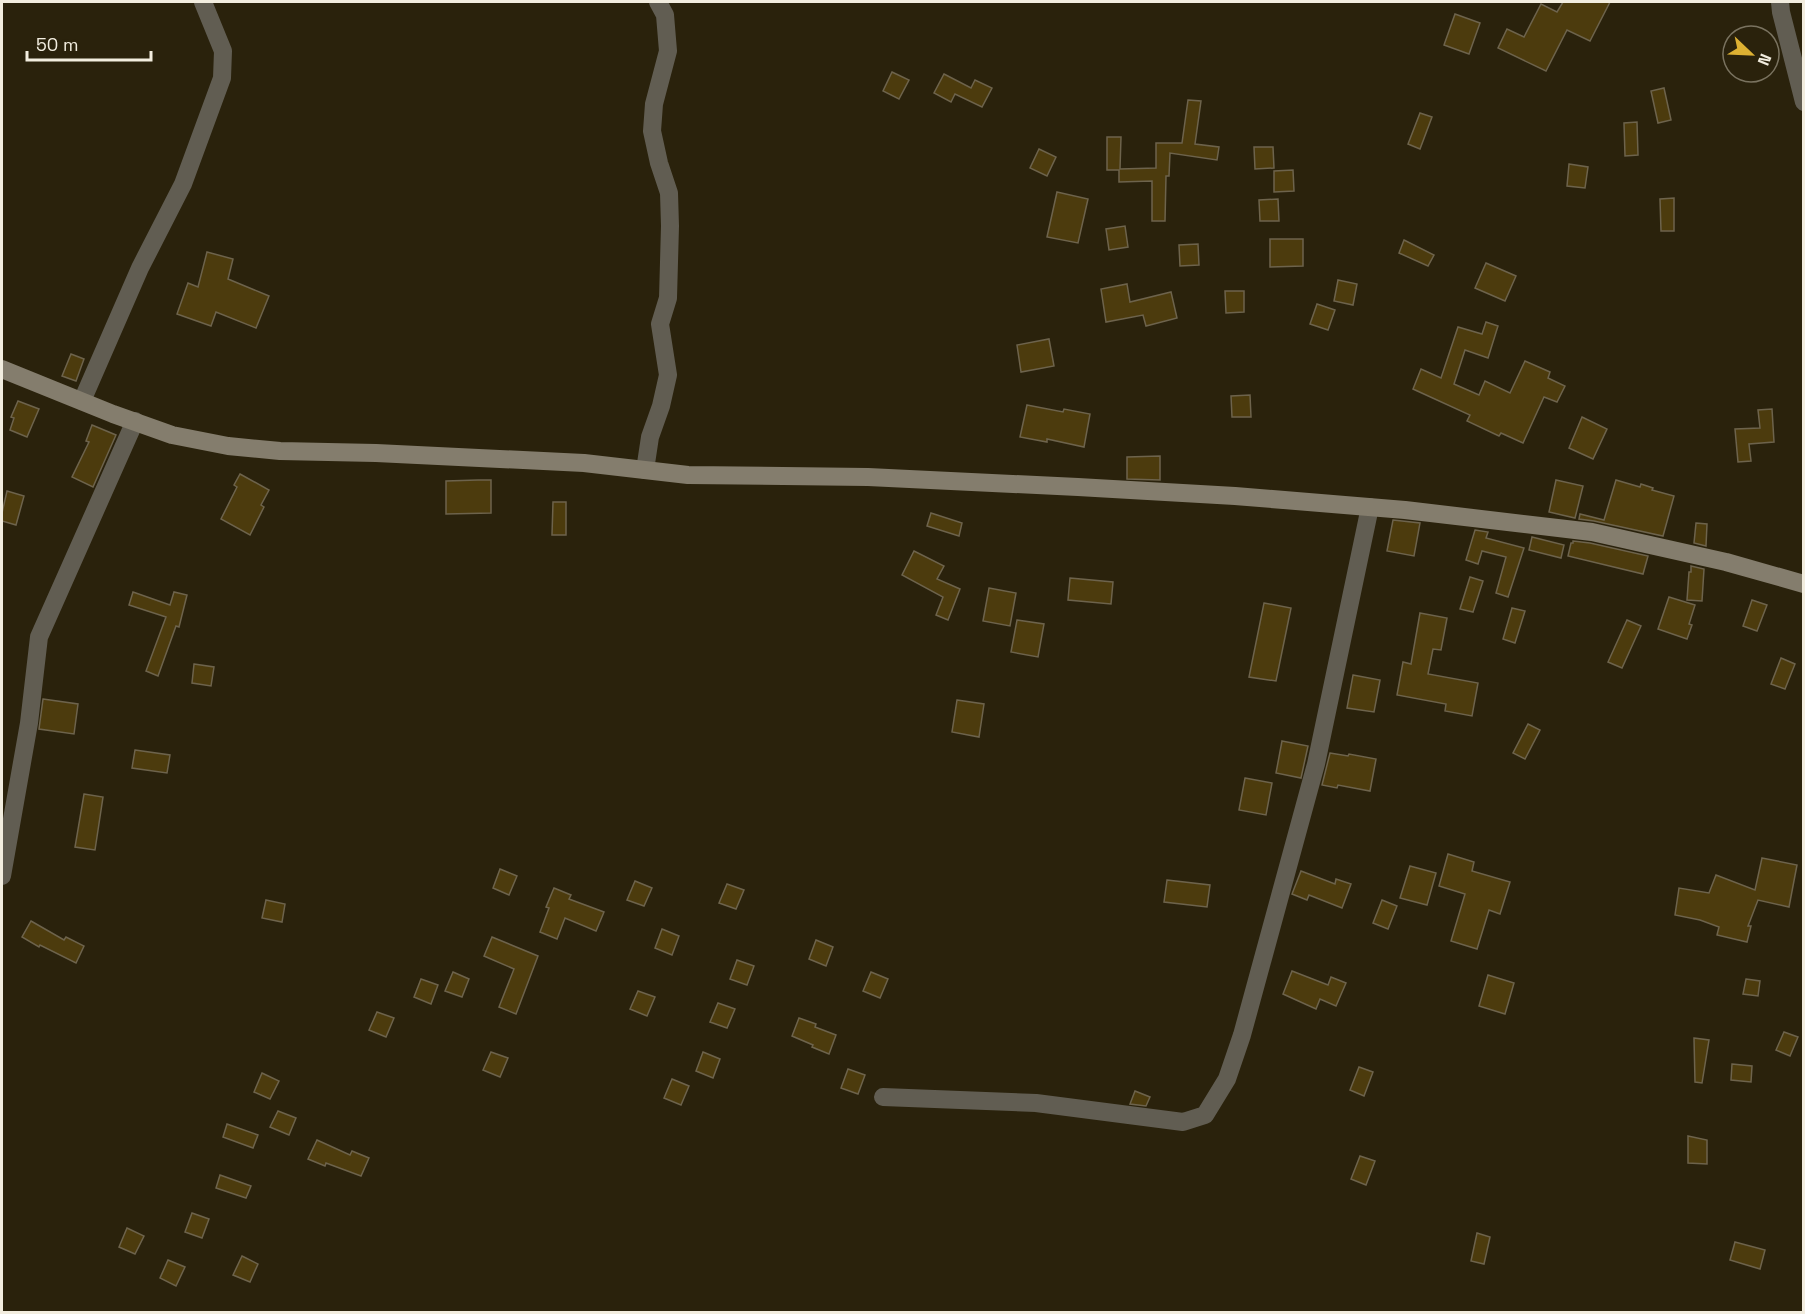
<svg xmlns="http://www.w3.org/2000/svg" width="1805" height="1314" font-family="'Space Grotesk',sans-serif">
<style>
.building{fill:#4c3b0d;stroke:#6d634c;stroke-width:1.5}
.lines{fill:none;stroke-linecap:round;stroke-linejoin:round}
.street{stroke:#615d52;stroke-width:18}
.secondary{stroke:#847d6d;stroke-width:18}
</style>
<rect width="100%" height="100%" fill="#2a220c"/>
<g class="building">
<path d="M1563,2H1610L1590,41L1567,30L1546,71L1498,48L1507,29L1524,37L1541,4L1557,12Z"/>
<path d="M1455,14L1480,23L1469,54L1444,45Z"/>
<path d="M892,72L909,80L899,99L883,91Z"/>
<path d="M944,74L971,88L975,80L992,88L982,107L955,94L951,102L934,93Z"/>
<path d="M1664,88L1671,120L1658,123L1651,91Z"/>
<path d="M1188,100L1201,101L1195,144L1219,147L1217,160L1170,153L1169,176H1166L1165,221H1152V181L1119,182V170H1107V137H1121L1120,169L1156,168V143H1182Z"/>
<path d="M1420,113L1432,117L1420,149L1408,144Z"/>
<path d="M1637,122L1638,155L1625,156L1624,123Z"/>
<path d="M1254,147H1273L1274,168L1255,169Z"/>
<path d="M1039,149L1056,157L1047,176L1030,168Z"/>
<path d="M1569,164L1588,167L1585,188L1567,186Z"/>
<path d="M1293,170L1294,191L1274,192V171Z"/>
<path d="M1057,192L1088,199L1078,243L1047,237Z"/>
<path d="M1674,198V231H1661L1660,199Z"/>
<path d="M1278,199L1279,221H1260L1259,200Z"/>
<path d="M1125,226L1128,247L1109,250L1106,229Z"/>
<path d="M1270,239H1303V266L1270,267Z"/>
<path d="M1404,240L1434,255L1428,266L1399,253Z"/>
<path d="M1198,244L1199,265L1180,266L1179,245Z"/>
<path d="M207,252L233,259L228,279L269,296L256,328L216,312L211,326L177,314L188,283L198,287Z"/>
<path d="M1486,263L1516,276L1505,301L1475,288Z"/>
<path d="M1338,280L1357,284L1353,305L1334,301Z"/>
<path d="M1127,284L1130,302L1171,292L1177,318L1146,326L1143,315L1106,322L1101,289Z"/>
<path d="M1225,291H1244V312L1226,313Z"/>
<path d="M1317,304L1335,310L1328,330L1310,324Z"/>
<path d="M1486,322L1498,326L1488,358L1465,350L1454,384L1479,395L1485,381L1510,393L1525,361L1550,372L1548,378L1565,386L1557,402L1544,397L1523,443L1501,433L1499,436L1467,421L1470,415L1413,389L1421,369L1441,378L1458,327L1482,334Z"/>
<path d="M1049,339L1054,366L1021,372L1017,345Z"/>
<path d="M71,354L84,359L76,381L62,376Z"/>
<path d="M1250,395L1251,417H1232L1231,396Z"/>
<path d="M18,401L39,409L27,437L10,430L14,418L11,417Z"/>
<path d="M1027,405L1063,412L1064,409L1090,414L1084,447L1047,439V442L1020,437Z"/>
<path d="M1772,409L1774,442L1749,444L1751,461L1738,462L1735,429L1760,428L1758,410Z"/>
<path d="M1582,417L1607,429L1593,459L1569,448Z"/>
<path d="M92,425L116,435L93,487L72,477L89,442L86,441Z"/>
<path d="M1160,456V480L1127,479V457Z"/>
<path d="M240,474L269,490L261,505L264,507L250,535L221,519L237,487L234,485Z"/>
<path d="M478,480H491V513L446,514V481Z"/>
<path d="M1556,480L1583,486L1575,518L1549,512Z"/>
<path d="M1616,480L1640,487L1641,484L1653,488L1652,490L1674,496L1663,536L1594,521L1579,519L1580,514L1604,520Z"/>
<path d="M7,491L24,496L16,525L2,521V513Z"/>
<path d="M553,502H566V535H552Z"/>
<path d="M931,513L962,523L959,536L927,526Z"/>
<path d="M1393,520L1420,523L1414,556L1387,551Z"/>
<path d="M1696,523L1707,524L1706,546L1694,543Z"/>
<path d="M1475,530L1488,532L1486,538L1524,548L1508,597L1496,593L1506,557L1482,551L1478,564L1466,560Z"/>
<path d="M1532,537L1564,545L1561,558L1529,550Z"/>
<path d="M1573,541L1590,543L1648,556L1643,574L1568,556L1571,543H1573Z"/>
<path d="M914,551L944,566L937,579L960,589L948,620L936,615L943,597L902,575Z"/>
<path d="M1691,566L1704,569L1702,601L1687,600L1689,572H1691Z"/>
<path d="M1470,577L1483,581L1473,612L1460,609Z"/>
<path d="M1070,578L1113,582L1111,604L1068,600Z"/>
<path d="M989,588L1016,593L1010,626L983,621Z"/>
<path d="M133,592L170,605L174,592L187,595L179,627L176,626L158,676L146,671L166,617L129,605Z"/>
<path d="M1669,597L1695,605L1689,624L1692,625L1687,639L1658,629Z"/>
<path d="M1752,600L1767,605L1757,631L1743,626Z"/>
<path d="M1264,603L1291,608L1276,681L1249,677Z"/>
<path d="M1512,608L1525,611L1515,643L1503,639Z"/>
<path d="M1420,613L1447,618L1441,650L1433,649L1428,674L1478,683L1472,716L1445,711L1446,704L1397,695L1403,662L1411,664Z"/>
<path d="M1017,620L1044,624L1038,657L1011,652Z"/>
<path d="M1627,620L1641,626L1622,668L1608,662Z"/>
<path d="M1781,658L1795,664L1785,689L1771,684Z"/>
<path d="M194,664L214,667L211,686L192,683Z"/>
<path d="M1353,675L1380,680L1374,712L1347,708Z"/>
<path d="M43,699L78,704L74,734L39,729Z"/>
<path d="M957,700L984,704L979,737L952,732Z"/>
<path d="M1528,724L1540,730L1525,759L1513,753Z"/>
<path d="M1282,741L1308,746L1301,778L1276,773Z"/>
<path d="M135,750L170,755L167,773L132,768Z"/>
<path d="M1330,753L1348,756L1349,754L1376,759L1370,791L1338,785L1337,788L1322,785Z"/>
<path d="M1245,778L1272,783L1266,815L1239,810Z"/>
<path d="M84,794L103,797L95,850L75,847Z"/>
<path d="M1448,854L1474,862L1472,871L1510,882L1500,914L1489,910L1477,949L1451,941L1465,894L1439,886Z"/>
<path d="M1762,858L1797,865L1789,907L1758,900L1748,926H1751L1747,942L1717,935L1719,927L1700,920L1675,915L1679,888L1709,893L1716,875L1755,890Z"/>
<path d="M1410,866L1436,873L1427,905L1400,898Z"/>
<path d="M500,869L517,876L509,895L493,888Z"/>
<path d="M1301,871L1335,884L1336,879L1351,884L1342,908L1309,895L1307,900L1292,894Z"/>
<path d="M1167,880L1210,885L1207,907L1164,902Z"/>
<path d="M635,881L652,888L644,906L627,900Z"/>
<path d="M727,884L744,890L736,909L719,903Z"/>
<path d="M554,888L571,895L569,899L604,912L596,931L565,918L557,939L540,932L549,908L546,907Z"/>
<path d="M266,900L285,904L282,922L262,918Z"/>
<path d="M1382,900L1397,906L1388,929L1373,923Z"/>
<path d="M31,921L64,940L66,937L84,946L76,963L40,945L39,947L22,937Z"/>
<path d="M662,929L679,936L672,955L655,948Z"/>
<path d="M492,937L538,956L516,1014L499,1007L514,969L484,956Z"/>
<path d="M816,940L833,947L826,966L809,959Z"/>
<path d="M737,960L754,966L747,985L730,979Z"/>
<path d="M1292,971L1328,985L1331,977L1346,983L1336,1006L1320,999L1316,1009L1283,994Z"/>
<path d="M453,972L469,979L462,997L445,991Z"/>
<path d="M871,972L888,979L880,998L863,991Z"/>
<path d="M1488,975L1514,983L1505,1014L1479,1006Z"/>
<path d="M421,979L438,985L431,1004L414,997Z"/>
<path d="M1746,979L1760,981L1758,996L1743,994Z"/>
<path d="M638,991L655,997L647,1016L630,1009Z"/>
<path d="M718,1003L735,1009L727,1028L710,1022Z"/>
<path d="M377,1012L394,1018L386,1037L369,1030Z"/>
<path d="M799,1018L816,1024L815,1027L836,1035L829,1054L812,1047L813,1045L792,1036Z"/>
<path d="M1784,1032L1798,1037L1790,1056L1776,1050Z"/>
<path d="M1694,1038L1709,1040L1702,1083L1695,1082Z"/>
<path d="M491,1052L508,1058L500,1077L483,1070Z"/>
<path d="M703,1052L720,1059L713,1078L696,1071Z"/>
<path d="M1732,1064L1752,1066L1751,1082L1731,1080Z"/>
<path d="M1359,1067L1373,1072L1364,1096L1350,1090Z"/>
<path d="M848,1069L865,1075L858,1094L841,1088Z"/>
<path d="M262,1073L279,1081L270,1099L254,1092Z"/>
<path d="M672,1079L689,1086L681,1105L664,1098Z"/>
<path d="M1135,1091L1150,1097L1146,1106L1130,1104Z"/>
<path d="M278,1111L296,1118L289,1135L270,1127Z"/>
<path d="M227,1124L258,1135L253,1148L223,1137Z"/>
<path d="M1688,1136L1707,1140V1164L1688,1163Z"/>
<path d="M317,1140L350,1155L352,1151L369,1158L361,1176L326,1163L325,1166L308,1159Z"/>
<path d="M1360,1156L1375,1161L1366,1185L1351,1179Z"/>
<path d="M220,1175L251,1186L246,1198L216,1188Z"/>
<path d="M192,1213L209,1219L202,1238L185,1232Z"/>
<path d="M127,1228L144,1236L135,1254L119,1247Z"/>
<path d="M1477,1233L1490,1237L1484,1264L1471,1261Z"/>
<path d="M1735,1242L1765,1250L1760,1269L1730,1260Z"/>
<path d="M242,1256L258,1264L250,1282L233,1275Z"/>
<path d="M168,1260L185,1267L176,1286L160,1278Z"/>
</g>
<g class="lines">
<g class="street">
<path d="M1780,2L1781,12L1804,102"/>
<path d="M82,401L140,268L183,184L222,78L223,51L203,2"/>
<path d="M645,470L650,437L661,406L668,375L660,324L668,298L670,226L669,193L659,163L652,131L654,104L668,51L665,15L658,2"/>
<path d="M2,876L29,723L39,637L135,421"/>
<path d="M883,1097L1036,1103L1183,1122L1205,1115L1227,1079L1242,1035L1316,764L1370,507"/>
</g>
<path class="secondary" d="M2,369L113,414L172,435L228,446L280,451L376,453L584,463L688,475L868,477L1078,487L1235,496L1405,510L1592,532L1726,562L1804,584"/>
</g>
<rect width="1805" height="1314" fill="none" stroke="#f2eddf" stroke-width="6"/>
<g transform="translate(1751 54) rotate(113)"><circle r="28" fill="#2a220c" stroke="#7a7360" stroke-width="1.5"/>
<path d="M0-4.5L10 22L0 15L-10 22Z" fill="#ddb133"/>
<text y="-9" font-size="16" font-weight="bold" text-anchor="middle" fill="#f2eddf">N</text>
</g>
<path d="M27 51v9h124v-9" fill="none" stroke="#f2eddf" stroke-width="3"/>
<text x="36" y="51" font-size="18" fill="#f2eddf" stroke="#2a220c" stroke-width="4.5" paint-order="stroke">50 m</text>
</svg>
